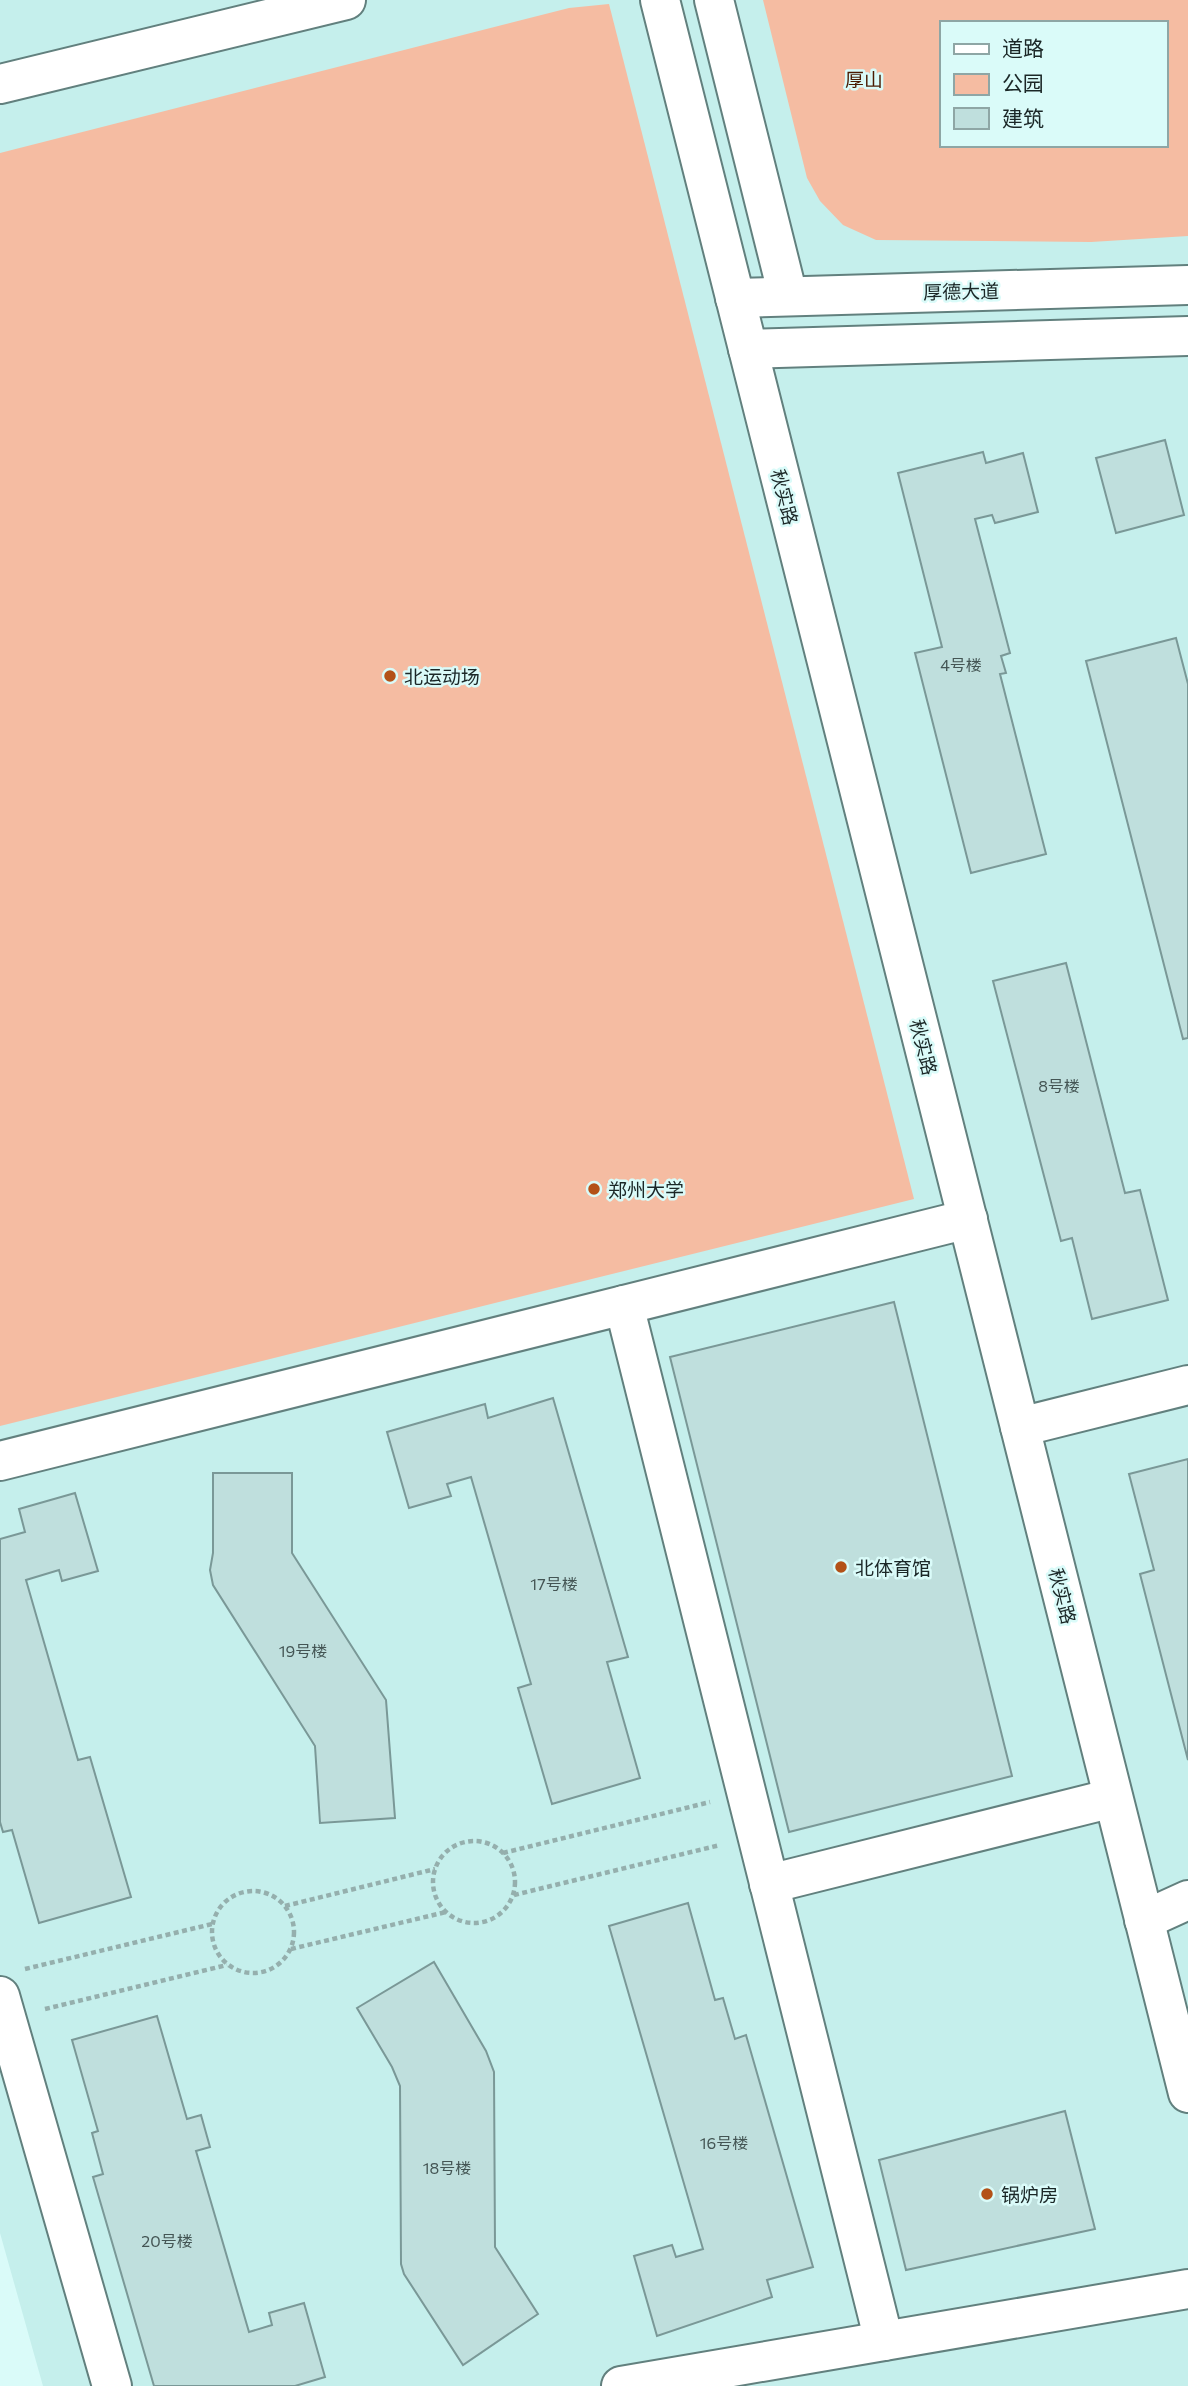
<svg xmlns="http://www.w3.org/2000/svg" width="1188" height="2386" font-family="Commissioner,'Noto Sans SC',sans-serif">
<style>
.built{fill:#c5efec;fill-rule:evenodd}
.green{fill:#f5bca2;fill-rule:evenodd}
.building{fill:#bfdfdd;stroke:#7a9897;stroke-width:2}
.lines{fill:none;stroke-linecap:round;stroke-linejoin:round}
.minor-casing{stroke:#62807e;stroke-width:42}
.path{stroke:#95afad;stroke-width:4.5;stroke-dasharray:5 3.5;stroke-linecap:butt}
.minor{stroke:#fff;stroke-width:38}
.poi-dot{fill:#b35117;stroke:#dafbf9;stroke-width:2.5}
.labels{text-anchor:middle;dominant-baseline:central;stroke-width:5;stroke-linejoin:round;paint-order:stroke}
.number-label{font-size:16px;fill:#445554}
.park-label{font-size:19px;fill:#4a1a00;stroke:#dafbf9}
.street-label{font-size:19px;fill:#1b2727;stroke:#dafbf9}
.poi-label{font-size:19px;fill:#1b2727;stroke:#dafbf9;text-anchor:start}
</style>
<rect width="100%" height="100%" fill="#dafbf9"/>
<path class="built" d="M0,0H1188V2386H43L0,2233ZM941,23H1165V145H941Z"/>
<g class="green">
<path d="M763,0H1188V236L1091,242L876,240L843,225L820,201L807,178ZM941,23H1165V145H941Z"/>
<path d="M609,4L914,1199L0,1426V153L569,8Z"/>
</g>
<g class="building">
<path d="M1165,440L1184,515L1116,533L1096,458Z"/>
<path d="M983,452L986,463L1023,453L1038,512L995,523L992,515L975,519L1010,653L1001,656L1006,673L1000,674L1046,854L971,873L915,653L942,647L898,473Z"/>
<path d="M1176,638L1188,684V1038L1183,1039L1086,661Z"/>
<path d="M1066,963L1125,1193L1140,1190L1168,1300L1092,1319L1072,1238L1061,1241L993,981Z"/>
<path d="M894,1302L1012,1776L789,1832L670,1357Z"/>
<path d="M553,1398L628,1657L607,1662L640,1778L552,1804L518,1688L531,1684L471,1477L447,1484L451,1496L409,1508L387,1432L485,1404L488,1418Z"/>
<path d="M1188,1459V1760L1140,1574L1154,1570L1129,1474Z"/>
<path d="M213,1473H292V1553L386,1700L395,1818L320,1823L315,1746L213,1585L210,1570L213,1553Z"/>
<path d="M75,1493L98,1571L62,1581L59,1570L26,1580L78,1760L90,1757L131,1897L39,1923L12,1830L3,1832L0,1822V1539L25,1532L19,1509Z"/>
<path d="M688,1903L715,2000L723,1998L735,2039L746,2035L813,2267L767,2280L772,2297L657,2336L634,2256L672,2245L676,2257L703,2249L609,1926Z"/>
<path d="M434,1962L486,2051L494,2072L495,2247L538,2314L463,2365L404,2274L401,2264L400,2086L392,2067L357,2008Z"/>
<path d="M157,2016L187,2119L201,2115L210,2147L196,2151L249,2332L272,2325L269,2313L304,2303L325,2377L295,2386H154L93,2177L103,2174L92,2133L98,2131L72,2040Z"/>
<path d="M1065,2111L1095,2229L906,2270L879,2160Z"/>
</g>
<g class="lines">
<defs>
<g id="minor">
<path d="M660,0L1188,2093"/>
<path d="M714,0L788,296"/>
<path d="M0,84L346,0"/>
<path d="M735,298L1188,285"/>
<path d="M748,349L1188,336"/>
<path d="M624,1305L884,2341"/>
<path d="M1020,1427L1188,1385"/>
<path d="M0,1461L968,1219"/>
<path d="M769,1884L1113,1798"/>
<path d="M1144,1920L1188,1900"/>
<path d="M0,1996L112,2386"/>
<path d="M621,2386L1188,2289"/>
</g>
</defs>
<use href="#minor" class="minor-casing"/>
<g class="path">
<circle cx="474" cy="1882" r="41"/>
<path d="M503,1853L710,1802"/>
<circle cx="253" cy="1932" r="41"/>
<path d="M514,1895L720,1845"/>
<path d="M285,1906L435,1869"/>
<path d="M291,1949L446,1912"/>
<path d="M25,1969L212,1924"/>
<path d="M45,2009L227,1965"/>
</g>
<use href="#minor" class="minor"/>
</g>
<g class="poi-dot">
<circle cx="390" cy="676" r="7"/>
<circle cx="594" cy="1189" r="7"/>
<circle cx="841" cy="1567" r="7"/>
<circle cx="987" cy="2194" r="7"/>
</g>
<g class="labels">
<g class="number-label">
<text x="961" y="664">4号楼</text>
<text x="1059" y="1085">8号楼</text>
<text x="554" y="1583">17号楼</text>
<text x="303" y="1650">19号楼</text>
<text x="724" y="2142">16号楼</text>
<text x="447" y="2167">18号楼</text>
<text x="167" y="2240">20号楼</text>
</g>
<g class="park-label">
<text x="864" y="79">厚山</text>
</g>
<g class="street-label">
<text transform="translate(961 291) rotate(-1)">厚德大道</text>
<text transform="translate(785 497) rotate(76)">秋实路</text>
<text transform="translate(924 1047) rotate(76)">秋实路</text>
<text transform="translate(1063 1596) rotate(76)">秋实路</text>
</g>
<g class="poi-label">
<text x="404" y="676">北运动场</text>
<text x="608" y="1189">郑州大学</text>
<text x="855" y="1567">北体育馆</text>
<text x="1001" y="2194">锅炉房</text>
</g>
</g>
<rect x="940" y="21" width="228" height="126" fill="#dafbf9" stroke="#8ea6a5" stroke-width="2"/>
<rect x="954" y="44" width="35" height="10" fill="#ffffff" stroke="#8ea6a5" stroke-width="2"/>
<text x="1002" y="56" font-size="21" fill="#1b2727">道路</text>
<rect x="954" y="74" width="35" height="21" fill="#f5bca2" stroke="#8ea6a5" stroke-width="2"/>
<text x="1002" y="91" font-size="21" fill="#1b2727">公园</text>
<rect x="954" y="108" width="35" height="21" fill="#bfdfdd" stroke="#8ea6a5" stroke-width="2"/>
<text x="1002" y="126" font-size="21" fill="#1b2727">建筑</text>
</svg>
